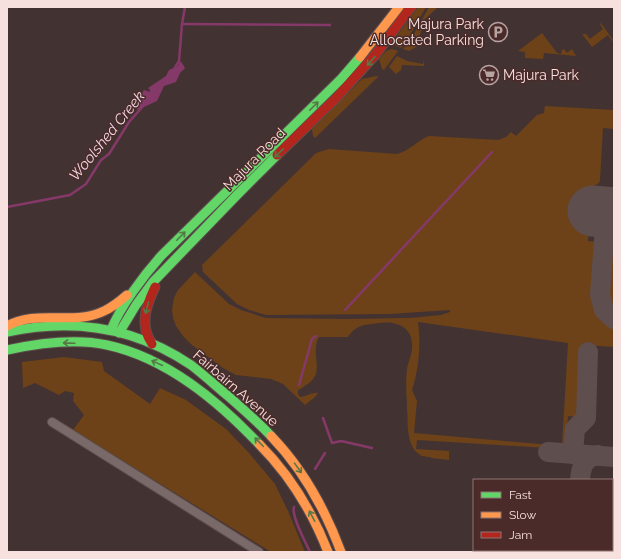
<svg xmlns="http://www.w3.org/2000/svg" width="621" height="559" font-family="Raleway,sans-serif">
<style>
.green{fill:#6d4218;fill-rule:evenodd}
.water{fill:#853969}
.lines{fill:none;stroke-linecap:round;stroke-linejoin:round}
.stream{stroke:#853969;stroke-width:2.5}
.taxiway{stroke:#5e4e4e;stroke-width:20}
.runway{stroke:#5e4e4e;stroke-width:51}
.street-casing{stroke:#5e4f4e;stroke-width:10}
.fast-casing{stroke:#5e4f4e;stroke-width:11}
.slow-casing{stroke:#5e4f4e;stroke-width:11}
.jam-casing{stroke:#5e4f4e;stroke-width:11}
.street{stroke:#796a69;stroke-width:8}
.fast{stroke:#63d668;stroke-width:9}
.slow{stroke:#ff974d;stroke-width:9}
.jam{stroke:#b3261e;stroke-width:9}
.oneway{stroke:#567846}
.labels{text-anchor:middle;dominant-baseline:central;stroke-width:3;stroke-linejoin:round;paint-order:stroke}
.poi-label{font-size:14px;fill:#f6e1df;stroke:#4b2b2a;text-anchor:end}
.street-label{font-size:14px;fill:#f6e1df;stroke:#4b2b2a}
.water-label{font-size:15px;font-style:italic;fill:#f0d8e5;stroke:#4b2b2a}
</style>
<rect width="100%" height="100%" fill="#433232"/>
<g class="green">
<path d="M418,7H426L410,35L401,48L391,44Z"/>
<path d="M429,7H438L425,19L416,47L409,51L403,49L413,36Z"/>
<path d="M601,23L613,40L612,41L608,35L592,47L582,34H586L590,39L603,29L600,24Z"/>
<path d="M542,33L557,53L561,54L562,50L564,49L567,53L572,49L576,56L544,53L543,59L525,58V52L518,51Z"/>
<path d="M392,49L398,51L384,70L382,69L379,59L386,51Z"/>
<path d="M397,56L407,61L423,64L424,60V66L402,65L401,70L396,74L389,67Z"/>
<path d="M377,76L378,77L315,138L313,136L312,129L362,79Z"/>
<path d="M545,106L614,110V129L603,128L600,180L599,183L592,187L588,241L600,242L596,296C598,307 604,318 614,324V347L583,345L578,417L568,416L565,449L417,440L416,449L449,451V460L431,458V457C427,457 422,457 419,454C413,451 410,442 409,436C407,427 408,417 407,408C407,395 405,382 407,369C408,362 412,355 412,348C414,328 397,320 379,323C364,325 357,324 348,337H319C309,353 327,373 306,385C303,387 302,389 298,390V394L300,397C306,397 312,392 318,393L315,397L305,405L283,384L271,379L236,375L223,368L192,345L183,336L176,326L173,318L172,310L174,298L178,290L195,272L229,304L241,310L266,318L347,319L410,318L441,315L450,312V310L389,314L266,315L249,310L237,304L203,272L202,265L316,153L329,149L397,154C409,151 417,141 429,136L498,140L506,137L511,132L516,136L537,115L544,113ZM418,322L568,343L562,446L414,433L417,401L412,390C419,369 421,344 418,322Z"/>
<path d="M609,242H614V315C598,302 607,261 609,242Z"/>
<path d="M64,357L102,362L104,371L150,404L160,388L186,400L226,429L249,453L275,484L288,511L305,552H271L73,430L84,415L73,401L74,393L65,391L59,395L35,383L23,388L22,362Z"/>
</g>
<path class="water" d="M180,61L182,63L185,68L180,73L176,82L164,86L157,101L137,110L139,98L144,90L150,92V90L148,88L166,76L169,70L178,66Z"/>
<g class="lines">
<g class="stream">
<path d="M182,24L330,25"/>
<path d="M174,69L179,61L182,24L185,7"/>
<path d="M7,207L70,195L86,184L101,160L109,154L129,122L144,105"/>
<path d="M345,310L492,152"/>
<path d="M299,385L312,339L316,336"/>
<path d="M323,418L332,443L341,441L372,448"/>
<path d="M315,469L325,453"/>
<path d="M294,507C291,516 306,543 310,552"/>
</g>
<g class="taxiway">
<path d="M606,212L600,295L604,310L614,319"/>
<path d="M548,452L614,457"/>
<path d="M573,454L575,429L586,418L588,352"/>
<path d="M580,480C581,466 584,458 598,455"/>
<path d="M576,552V550"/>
</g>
<path class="runway" d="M593,211L614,213"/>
<defs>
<path id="street" d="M52,422L259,552"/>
<g id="fast">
<path d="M111,330C120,307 144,275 161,256L341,79L360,57"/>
<path d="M7,332C72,318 135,327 191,365C204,375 216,386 228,396C243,409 258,422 271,436"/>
<path d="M119,333L136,305L153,282L237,195L277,155"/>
<path d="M7,350C39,343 75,338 107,345C167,358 218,401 259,444"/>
</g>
<g id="slow">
<path d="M360,57L399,7"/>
<path d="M7,326C37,309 74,326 104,311C113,307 120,301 127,295"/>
<path d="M271,436C303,469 325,509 341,552"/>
<path d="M259,444C290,475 312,511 328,552"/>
</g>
<g id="jam">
<path d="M277,155L336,98L375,55L411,7"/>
<path d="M152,344C139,325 146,306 155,287"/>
</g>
</defs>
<use href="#street" class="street-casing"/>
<use href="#fast" class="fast-casing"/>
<use href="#slow" class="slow-casing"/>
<use href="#jam" class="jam-casing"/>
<use href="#street" class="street"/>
<use href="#fast" class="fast"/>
<use href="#slow" class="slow"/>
<use href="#jam" class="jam"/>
</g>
<defs><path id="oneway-shaft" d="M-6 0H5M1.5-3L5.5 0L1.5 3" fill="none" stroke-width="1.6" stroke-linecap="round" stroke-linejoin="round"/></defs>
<g class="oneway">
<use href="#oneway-shaft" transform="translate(371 61) rotate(131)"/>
<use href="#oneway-shaft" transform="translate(314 106) rotate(-45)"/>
<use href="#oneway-shaft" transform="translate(279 153) rotate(136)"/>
<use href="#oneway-shaft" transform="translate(181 236) rotate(-45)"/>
<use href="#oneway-shaft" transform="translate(147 308) rotate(104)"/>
<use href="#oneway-shaft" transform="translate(69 343) rotate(-178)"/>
<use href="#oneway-shaft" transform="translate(157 363) rotate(-155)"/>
<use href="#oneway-shaft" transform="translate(259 442) rotate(-134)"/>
<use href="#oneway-shaft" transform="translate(298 468) rotate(54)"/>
<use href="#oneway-shaft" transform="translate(312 516) rotate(-118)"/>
</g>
<defs>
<symbol id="parking-ring" viewBox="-11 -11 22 22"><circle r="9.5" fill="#4b2b2a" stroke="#b7a4a2" stroke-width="1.5"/><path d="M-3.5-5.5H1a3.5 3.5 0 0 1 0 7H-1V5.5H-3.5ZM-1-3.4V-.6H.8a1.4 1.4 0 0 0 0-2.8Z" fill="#b7a4a2"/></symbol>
<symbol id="supermarket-ring" viewBox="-11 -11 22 22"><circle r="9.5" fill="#4b2b2a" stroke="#b7a4a2" stroke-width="1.5"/><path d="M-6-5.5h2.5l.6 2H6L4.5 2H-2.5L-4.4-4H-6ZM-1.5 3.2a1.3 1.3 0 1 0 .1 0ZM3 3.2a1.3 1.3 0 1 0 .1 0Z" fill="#b7a4a2"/></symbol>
</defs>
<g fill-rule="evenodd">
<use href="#parking-ring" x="487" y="21" width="22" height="22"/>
<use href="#supermarket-ring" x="478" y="64" width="22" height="22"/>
</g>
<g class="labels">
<g class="poi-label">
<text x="484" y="24">Majura Park<tspan x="484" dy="16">Allocated Parking</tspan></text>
<text x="503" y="75" text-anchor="start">Majura Park</text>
</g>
<g class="street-label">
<text transform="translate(254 159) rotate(-45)">Majura Road</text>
<text transform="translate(236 388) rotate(41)">Fairbairn Avenue</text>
</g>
<g class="water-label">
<text transform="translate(107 136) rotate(-51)">Woolshed Creek</text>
</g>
</g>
<rect width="621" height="559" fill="none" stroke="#f6e1df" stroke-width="16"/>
<rect x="473" y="479" width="140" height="72" fill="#4b2b2a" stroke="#8f7472"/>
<rect x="481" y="492" width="20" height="6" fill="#63d668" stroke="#8f7472"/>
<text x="509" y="499" font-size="12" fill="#f6e1df">Fast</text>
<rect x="481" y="512" width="20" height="6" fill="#ff974d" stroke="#8f7472"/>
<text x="509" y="519" font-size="12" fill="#f6e1df">Slow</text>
<rect x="481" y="532" width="20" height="6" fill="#b3261e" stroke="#8f7472"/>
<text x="509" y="539" font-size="12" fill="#f6e1df">Jam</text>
</svg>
